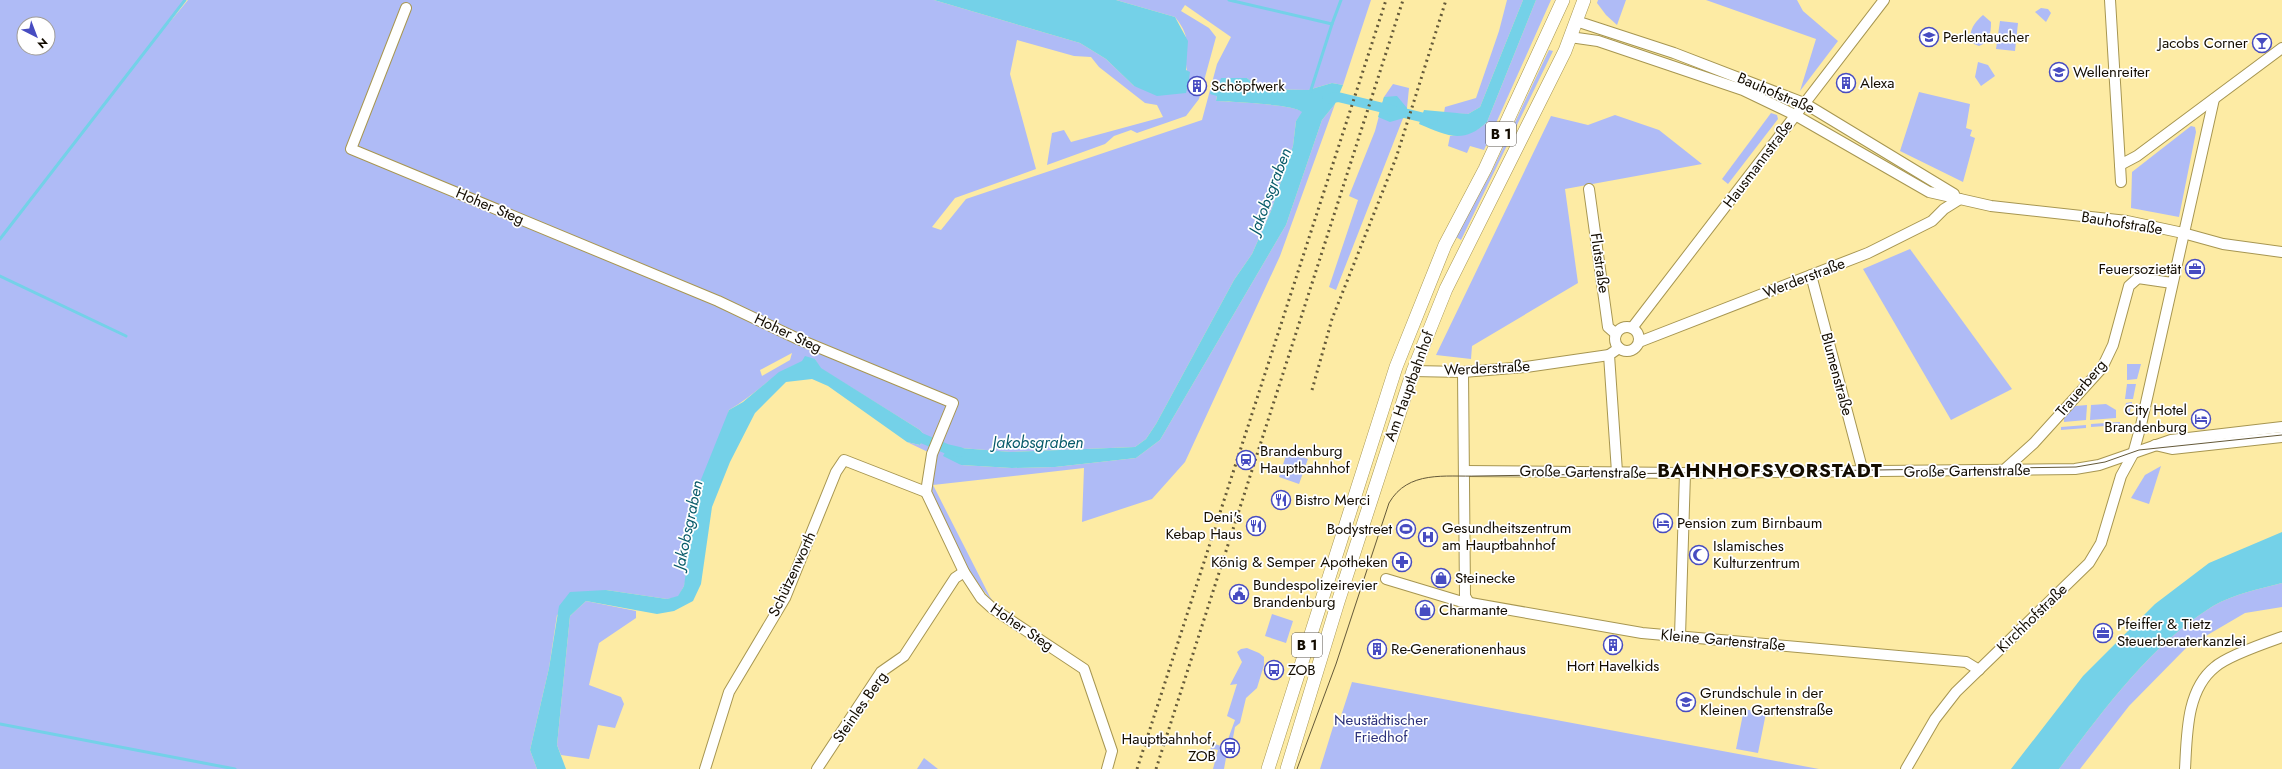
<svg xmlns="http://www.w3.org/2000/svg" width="2282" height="769" font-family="Jost,sans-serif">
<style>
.green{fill:#afbbf6;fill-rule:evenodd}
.water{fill:#74d1e8}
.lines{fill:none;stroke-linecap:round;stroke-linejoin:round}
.stream{stroke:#74d1e8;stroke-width:3}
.canal{stroke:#74d1e8;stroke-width:10}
.minor-casing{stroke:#a79651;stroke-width:12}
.major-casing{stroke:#a79651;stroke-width:14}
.minor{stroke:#fff;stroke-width:10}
.major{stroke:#fff;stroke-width:13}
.tram{stroke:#645939;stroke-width:1}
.rail{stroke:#645939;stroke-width:3;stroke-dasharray:2 4;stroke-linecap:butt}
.labels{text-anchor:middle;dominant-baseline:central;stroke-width:3.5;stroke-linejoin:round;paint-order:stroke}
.shield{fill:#fff;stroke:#5a554c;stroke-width:1}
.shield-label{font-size:14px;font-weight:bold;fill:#130c00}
.poi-label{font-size:15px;fill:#130c00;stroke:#fff;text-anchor:start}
.street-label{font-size:15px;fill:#130c00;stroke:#fff}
.park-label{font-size:15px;fill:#2c317b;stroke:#fff}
.water-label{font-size:16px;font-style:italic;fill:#095b6b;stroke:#fff}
.district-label{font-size:19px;font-weight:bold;letter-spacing:1px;fill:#130c00;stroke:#fff}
</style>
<rect width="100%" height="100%" fill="#fdeba4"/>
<g class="green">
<path d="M0,0H185L169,23L188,0H934L1080,43L1106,59L1134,86L1190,90C1192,83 1188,78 1187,71C1182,47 1195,42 1175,17L1116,0H1371L1343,85L1332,83L1308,90L1260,89L1247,78L1219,85L1213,83L1217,96L1216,101C1232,102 1294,104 1303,112L1296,121L1293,146L1271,211L1252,254L1234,280L1156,424L1146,439L1135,447L1011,452L948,447L961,465L1012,468L1055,467L1136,458L1160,440L1286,225L1322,120L1335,104L1280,256L1185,462L1152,499L1082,522L1084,468L933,485L990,597L996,605C973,582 933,515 931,482C930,468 938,450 941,437L934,436L928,452L907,442L920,445L925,436L920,430L820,368L815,359C780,364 759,393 729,410L684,586L678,597L667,599L606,590L557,615L549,668L530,750L537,769H0ZM1185,5L1231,37L1217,64L1202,120L966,199L941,230L932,227L955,198L1036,169L1010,74L1017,40L1074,56L1091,57L1099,67L1145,103L1157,105L1163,117L1071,142L1064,130L1052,133L1047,165L1105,144L1114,136L1131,130L1137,133L1186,116L1199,99L1216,37L1209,28L1181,11ZM24,24H48V48H24ZM792,353L790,360L762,376L760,370Z"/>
<path d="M1507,0H1523L1480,107L1468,114L1444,113L1445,107L1476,98L1499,31Z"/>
<path d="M1536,0H1551L1484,150L1470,146L1467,153L1448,146L1450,136C1466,135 1475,133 1487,122Z"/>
<path d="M1598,0H1626L1617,25L1606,15L1597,3Z"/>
<path d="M1706,0H1797L1803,11L1838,41L1800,91L1816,39Z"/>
<path d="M2041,8L2048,9L2051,13L2046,22L2035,12Z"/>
<path d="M1983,15L1991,22C1991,32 1990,42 1979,46L1974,44C1966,33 1974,23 1983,15Z"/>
<path d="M2000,21L2018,23L2015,51L1996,49Z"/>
<path d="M1549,50L1553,51L1461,240L1456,237L1492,171Z"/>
<path d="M1978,62L1988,65L1995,76L1981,86L1975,77Z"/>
<path d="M1393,84L1409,88L1407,108L1336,290L1329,287L1358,200L1349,196L1375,131L1384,97Z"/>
<path d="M1919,92L1970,104L1966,128L1972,130L1970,136L1975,138L1963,182L1900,151Z"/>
<path d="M1771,113L1777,115L1778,119L1728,184L1722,179Z"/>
<path d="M1615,115L1659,130L1702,164L1565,189L1578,283L1472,346L1471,359L1436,355L1551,116L1588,125Z"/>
<path d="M2191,126L2195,127L2196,132L2179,217L2131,208L2132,172Z"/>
<path d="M1910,249L2012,389L1951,420L1863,269Z"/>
<path d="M2127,364H2141L2137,379L2127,380Z"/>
<path d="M2127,384H2136L2133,399H2125Z"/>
<path d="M2132,402L2129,417L2125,409L2126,403Z"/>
<path d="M2106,404L2116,410V418L2090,420L2091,405Z"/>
<path d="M2087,405L2086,420L2064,422V417L2075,406Z"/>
<path d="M2120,422V425L2091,427V424Z"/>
<path d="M2086,425V428L2061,430V427Z"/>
<path d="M1287,452L1308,459L1299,484L1279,477Z"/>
<path d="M2161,466L2149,504L2131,498L2145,475Z"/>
<path d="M2282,583V607L2245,613L2187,647L2129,706L2080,769H2059C2103,711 2150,645 2213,606C2234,594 2259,589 2282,583Z"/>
<path d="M586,601L636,611V618L599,643L589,685L621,697L624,704L615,728L598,725L589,759L561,755L557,745L570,616Z"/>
<path d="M1272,614L1293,621L1286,643L1265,636Z"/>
<path d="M1247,648L1259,653L1264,657V665L1257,688L1246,698L1240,723L1235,727L1230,754L1226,758L1224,769H1213L1218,750L1214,749L1210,751L1212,743L1221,746L1223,741L1227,742L1235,720L1227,716L1237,684L1230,685L1242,662L1237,652L1241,649Z"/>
<path d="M1352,682L1819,769H1320L1333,727L1340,719Z"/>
<path d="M1744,709L1766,713L1758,753L1736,749Z"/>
<path d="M924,758L938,769H917Z"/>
</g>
<g class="water">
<path d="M934,0H1116L1175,17L1188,41L1186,70L1190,72L1189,79L1193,80L1191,90L1187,89L1186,93L1157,96L1134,86L1106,59L1080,43Z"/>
<path d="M1523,0H1536L1487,122C1463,145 1446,135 1419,124L1424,110L1468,114L1480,107Z"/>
<path d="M1221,78H1247L1260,89L1308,90L1332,83L1343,85L1335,104L1322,120L1286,225L1160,440L1136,458L1055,467L1012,468L961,465L943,456L948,447L1011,452L1135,447L1146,439L1156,424L1234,280L1252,254L1271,211L1293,146L1296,121L1302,112C1295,104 1231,102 1216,101L1217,96L1210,94L1213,83L1219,85Z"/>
<path d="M1397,96L1407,108L1404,118L1390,122L1378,117L1384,97Z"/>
<path d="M805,356L815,359L821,368L920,430L925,436L920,445L907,442L828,386L812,379L786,382L755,413L730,462L712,507L701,584L693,601L674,611L657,614L586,601L570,616L557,745L566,769H537L530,750L549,668L559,606L570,592L606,590L667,599L678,596L684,586L698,487L729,410L743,402L779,372L802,361Z"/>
<path d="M2282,532V583C2259,589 2234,594 2213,606C2150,645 2103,711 2059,769H2011L2083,676L2155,604L2209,563Z"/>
</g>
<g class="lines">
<g class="stream">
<path d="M1229,0L1332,24L1341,0"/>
<path d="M1310,93L1332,24"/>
<path d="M0,239L185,0"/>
<path d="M0,276L126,336"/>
<path d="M0,724L235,769"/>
</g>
<g class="canal">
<path d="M1327,99L1338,97L1433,120"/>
<path d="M912,434L947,449L960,452"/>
</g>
<defs>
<g id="minor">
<path d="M2110,0L2120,165L2137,156L2282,48"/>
<path d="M406,8L351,149L718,301L798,339L953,403L932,454L926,492L964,572L981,598L992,608L1084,669L1112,751L1107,769"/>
<path d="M1576,21L1674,53L1804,103L1954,194"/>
<path d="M1570,37L1598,41L1743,90L1795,115L1929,192L1991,206L2127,221L2183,233L2223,244L2282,252"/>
<path d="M2120,165L2121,182"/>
<path d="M1589,189L1608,327L1616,334"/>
<path d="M1811,275L1863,472"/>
<circle cx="1627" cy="339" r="12"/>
<path d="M1632,328L1884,0"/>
<path d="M1639,342L1868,253L1932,221L1944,209L1960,199"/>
<path d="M1413,371L1463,372L1526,367L1609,355"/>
<path d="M1463,372L1465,596L1468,601"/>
<path d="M2155,445L2172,449L2282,437"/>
<path d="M2004,470L2034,443L2102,368L2113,345L2129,286L2138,278L2172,283"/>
<path d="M1464,471L1685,473L2075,469L2099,465L2171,440L2282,427"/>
<path d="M1617,472L1609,355L1619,348"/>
<path d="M1386,579L1459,601L1642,633L1966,662L1979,670"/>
<path d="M1680,636L1685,473"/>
<path d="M705,769L729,692L785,598L836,472L844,460L926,492"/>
<path d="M817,769L881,672L904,656L955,578L964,572"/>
<path d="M1906,769L1935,719L1956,692L2089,563L2101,543L2121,476L2133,454L2141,425L2214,99"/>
<path d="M2185,769C2187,735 2186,690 2215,667C2227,656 2265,643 2282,637"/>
</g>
<g id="major">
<path d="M1268,769L1396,367L1445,245L1485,169L1563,0"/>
<path d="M1287,769L1338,602L1413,371L1446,289L1565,51L1584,0"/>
</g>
</defs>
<use href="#minor" class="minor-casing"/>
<use href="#major" class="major-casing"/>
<use href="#minor" class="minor"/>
<use href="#major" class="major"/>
<path class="tram" d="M1297,769L1336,664L1389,503C1408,470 1445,477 1478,476L2076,467L2105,462L2139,450L2282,435"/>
<g class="rail">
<path d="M1312,390L1332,319L1396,158L1446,0"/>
<path d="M1137,769L1386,0"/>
<path d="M1156,769L1403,0"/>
</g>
</g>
<defs>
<symbol id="school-ring" viewBox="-11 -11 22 22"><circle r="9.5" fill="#fff" stroke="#474cc1" stroke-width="1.5"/><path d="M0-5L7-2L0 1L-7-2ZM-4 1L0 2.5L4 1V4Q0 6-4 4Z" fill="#474cc1"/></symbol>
<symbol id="bar-ring" viewBox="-11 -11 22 22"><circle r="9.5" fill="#fff" stroke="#474cc1" stroke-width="1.5"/><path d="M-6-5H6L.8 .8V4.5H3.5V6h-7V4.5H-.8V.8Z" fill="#474cc1"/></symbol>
<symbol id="building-ring" viewBox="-11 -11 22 22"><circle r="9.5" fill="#fff" stroke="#474cc1" stroke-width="1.5"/><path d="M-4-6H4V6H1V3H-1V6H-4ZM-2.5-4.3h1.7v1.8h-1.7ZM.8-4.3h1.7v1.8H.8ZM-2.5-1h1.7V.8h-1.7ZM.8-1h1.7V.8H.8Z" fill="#474cc1"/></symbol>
<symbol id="office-ring" viewBox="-11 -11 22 22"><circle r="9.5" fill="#fff" stroke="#474cc1" stroke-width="1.5"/><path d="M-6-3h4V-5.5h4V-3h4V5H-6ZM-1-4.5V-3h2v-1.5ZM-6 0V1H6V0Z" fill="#474cc1"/></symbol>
<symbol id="hotel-ring" viewBox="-11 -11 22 22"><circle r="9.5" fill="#fff" stroke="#474cc1" stroke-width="1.5"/><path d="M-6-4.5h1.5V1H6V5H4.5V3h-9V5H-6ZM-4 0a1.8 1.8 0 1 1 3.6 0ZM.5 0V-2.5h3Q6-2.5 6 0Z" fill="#474cc1"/></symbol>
<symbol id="station-ring" viewBox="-11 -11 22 22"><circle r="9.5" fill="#fff" stroke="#474cc1" stroke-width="1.5"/><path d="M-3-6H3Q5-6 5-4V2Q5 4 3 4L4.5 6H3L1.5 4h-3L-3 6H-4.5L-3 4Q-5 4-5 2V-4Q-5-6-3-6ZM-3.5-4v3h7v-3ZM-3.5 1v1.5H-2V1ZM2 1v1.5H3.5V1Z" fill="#474cc1"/></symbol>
<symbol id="restaurant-ring" viewBox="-11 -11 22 22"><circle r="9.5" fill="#fff" stroke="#474cc1" stroke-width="1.5"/><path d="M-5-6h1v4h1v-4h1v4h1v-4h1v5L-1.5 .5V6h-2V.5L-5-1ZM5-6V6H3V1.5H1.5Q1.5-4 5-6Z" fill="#474cc1"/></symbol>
<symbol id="stadium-ring" viewBox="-11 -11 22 22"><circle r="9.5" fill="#fff" stroke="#474cc1" stroke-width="1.5"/><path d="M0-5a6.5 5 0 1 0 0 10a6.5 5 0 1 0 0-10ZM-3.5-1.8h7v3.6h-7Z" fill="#474cc1"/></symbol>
<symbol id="hospital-ring" viewBox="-11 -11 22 22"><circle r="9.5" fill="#fff" stroke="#474cc1" stroke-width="1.5"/><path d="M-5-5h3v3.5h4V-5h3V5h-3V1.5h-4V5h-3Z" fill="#474cc1"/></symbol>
<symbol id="mosque-ring" viewBox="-11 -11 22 22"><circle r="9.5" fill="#fff" stroke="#474cc1" stroke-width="1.5"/><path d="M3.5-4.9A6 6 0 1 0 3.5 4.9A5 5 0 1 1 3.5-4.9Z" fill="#474cc1"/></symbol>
<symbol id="pharmacy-ring" viewBox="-11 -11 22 22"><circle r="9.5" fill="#fff" stroke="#474cc1" stroke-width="1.5"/><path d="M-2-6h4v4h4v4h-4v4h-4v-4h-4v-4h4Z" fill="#474cc1"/></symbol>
<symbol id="shop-ring" viewBox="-11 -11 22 22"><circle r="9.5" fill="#fff" stroke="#474cc1" stroke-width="1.5"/><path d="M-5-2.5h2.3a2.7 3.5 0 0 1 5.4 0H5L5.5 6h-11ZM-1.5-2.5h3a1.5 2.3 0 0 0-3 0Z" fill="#474cc1"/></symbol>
<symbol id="civic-ring" viewBox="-11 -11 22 22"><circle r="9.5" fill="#fff" stroke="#474cc1" stroke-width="1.5"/><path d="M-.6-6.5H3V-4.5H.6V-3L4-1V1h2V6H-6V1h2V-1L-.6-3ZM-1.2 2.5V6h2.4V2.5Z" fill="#474cc1"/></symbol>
<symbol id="bus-ring" viewBox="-11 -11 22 22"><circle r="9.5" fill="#fff" stroke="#474cc1" stroke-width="1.5"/><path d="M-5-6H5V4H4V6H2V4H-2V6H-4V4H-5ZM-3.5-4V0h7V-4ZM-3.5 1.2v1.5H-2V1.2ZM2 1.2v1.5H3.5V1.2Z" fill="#474cc1"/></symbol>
</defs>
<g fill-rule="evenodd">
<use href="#school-ring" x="1918" y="26" width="22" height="22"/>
<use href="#bar-ring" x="2251" y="32" width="22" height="22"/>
<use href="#school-ring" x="2048" y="61" width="22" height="22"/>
<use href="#building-ring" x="1835" y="72" width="22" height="22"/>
<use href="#building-ring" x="1186" y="75" width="22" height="22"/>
<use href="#office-ring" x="2184" y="258" width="22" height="22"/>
<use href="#hotel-ring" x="2190" y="408" width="22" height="22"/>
<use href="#station-ring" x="1235" y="449" width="22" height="22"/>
<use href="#restaurant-ring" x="1270" y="489" width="22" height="22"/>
<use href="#hotel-ring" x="1652" y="512" width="22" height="22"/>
<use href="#restaurant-ring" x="1245" y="515" width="22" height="22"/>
<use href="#stadium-ring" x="1395" y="518" width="22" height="22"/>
<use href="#hospital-ring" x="1417" y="526" width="22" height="22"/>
<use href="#mosque-ring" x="1688" y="544" width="22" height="22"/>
<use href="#pharmacy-ring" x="1391" y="551" width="22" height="22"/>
<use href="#shop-ring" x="1430" y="567" width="22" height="22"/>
<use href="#civic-ring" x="1228" y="583" width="22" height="22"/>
<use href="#shop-ring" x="1414" y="599" width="22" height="22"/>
<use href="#office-ring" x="2092" y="622" width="22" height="22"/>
<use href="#building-ring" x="1602" y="634" width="22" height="22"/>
<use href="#building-ring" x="1366" y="638" width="22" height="22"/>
<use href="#bus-ring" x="1263" y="659" width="22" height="22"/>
<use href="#school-ring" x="1675" y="691" width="22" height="22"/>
<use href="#bus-ring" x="1219" y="737" width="22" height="22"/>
</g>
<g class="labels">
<g class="shield">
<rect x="1486" y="122" width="30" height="24" rx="3"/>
<rect x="1292" y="633" width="30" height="24" rx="3"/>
</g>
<g class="shield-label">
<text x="1501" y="134">B 1</text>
<text x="1307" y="645">B 1</text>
</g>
<g class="poi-label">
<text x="1943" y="37">Perlentaucher</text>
<text x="2248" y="43" text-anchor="end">Jacobs Corner</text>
<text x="2073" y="72">Wellenreiter</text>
<text x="1860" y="83">Alexa</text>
<text x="1211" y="86">Schöpfwerk</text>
<text x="2181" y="269" text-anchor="end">Feuersozietät</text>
<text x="2187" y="410" text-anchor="end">City Hotel<tspan x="2187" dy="17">Brandenburg</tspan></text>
<text x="1260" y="451">Brandenburg<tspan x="1260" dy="17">Hauptbahnhof</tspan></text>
<text x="1295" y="500">Bistro Merci</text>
<text x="1242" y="517" text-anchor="end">Deni's<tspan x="1242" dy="17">Kebap Haus</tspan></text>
<text x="1677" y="523">Pension zum Birnbaum</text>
<text x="1442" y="528">Gesundheitszentrum<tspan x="1442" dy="17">am Hauptbahnhof</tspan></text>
<text x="1392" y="529" text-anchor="end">Bodystreet</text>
<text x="1713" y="546">Islamisches<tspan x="1713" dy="17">Kulturzentrum</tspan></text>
<text x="1388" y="562" text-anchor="end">König &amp; Semper Apotheken</text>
<text x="1455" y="578">Steinecke</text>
<text x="1253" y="585">Bundespolizeirevier<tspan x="1253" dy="17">Brandenburg</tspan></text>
<text x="1439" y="610">Charmante</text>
<text x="2117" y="624">Pfeiffer &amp; Tietz<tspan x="2117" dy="17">Steuerberaterkanzlei</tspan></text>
<text x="1391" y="649">Re-Generationenhaus</text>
<text x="1613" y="666" text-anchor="middle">Hort Havelkids</text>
<text x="1288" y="670">ZOB</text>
<text x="1700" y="693">Grundschule in der<tspan x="1700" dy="17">Kleinen Gartenstraße</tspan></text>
<text x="1216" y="739" text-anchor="end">Hauptbahnhof,<tspan x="1216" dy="17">ZOB</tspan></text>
</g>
<g class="street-label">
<text transform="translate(1776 93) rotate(23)">Bauhofstraße</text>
<text transform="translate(1758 164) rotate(-53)">Hausmannstraße</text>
<text transform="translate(490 206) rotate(23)">Hoher Steg</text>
<text transform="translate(2122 223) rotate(9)">Bauhofstraße</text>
<text transform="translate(1600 263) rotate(82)">Flutstraße</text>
<text transform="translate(1804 278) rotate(-21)">Werderstraße</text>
<text transform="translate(788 333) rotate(25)">Hoher Steg</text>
<text transform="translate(1487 368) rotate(-3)">Werderstraße</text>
<text transform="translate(1837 374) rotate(75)">Blumenstraße</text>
<text transform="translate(1409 386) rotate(-70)">Am Hauptbahnhof</text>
<text transform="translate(2081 388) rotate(-50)">Trauerberg</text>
<text transform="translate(1967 471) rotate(-1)">Große Gartenstraße</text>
<text transform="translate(1583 472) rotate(1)">Große Gartenstraße</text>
<text transform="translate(792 574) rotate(-65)">Schützenworth</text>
<text transform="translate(2032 618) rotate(-44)">Kirchhofstraße</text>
<text transform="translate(1022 627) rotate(34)">Hoher Steg</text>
<text transform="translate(1723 640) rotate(5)">Kleine Gartenstraße</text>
<text transform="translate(860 707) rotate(-55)">Steinles Berg</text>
</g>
<g class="park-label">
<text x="1381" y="720">Neustädtischer<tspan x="1381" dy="17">Friedhof</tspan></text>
</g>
<g class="water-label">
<text transform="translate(1270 191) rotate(-69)">Jakobsgraben</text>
<text x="1038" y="442">Jakobsgraben</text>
<text transform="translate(688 525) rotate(-78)">Jakobsgraben</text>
</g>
<g class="district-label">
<text x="1770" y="470">BAHNHOFSVORSTADT</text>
</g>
</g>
<g transform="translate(36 36) rotate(138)"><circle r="19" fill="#ffffff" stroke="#a19e99"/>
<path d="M0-3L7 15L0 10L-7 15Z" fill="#474cc1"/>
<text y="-6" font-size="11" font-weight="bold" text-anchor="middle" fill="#130c00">N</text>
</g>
</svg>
